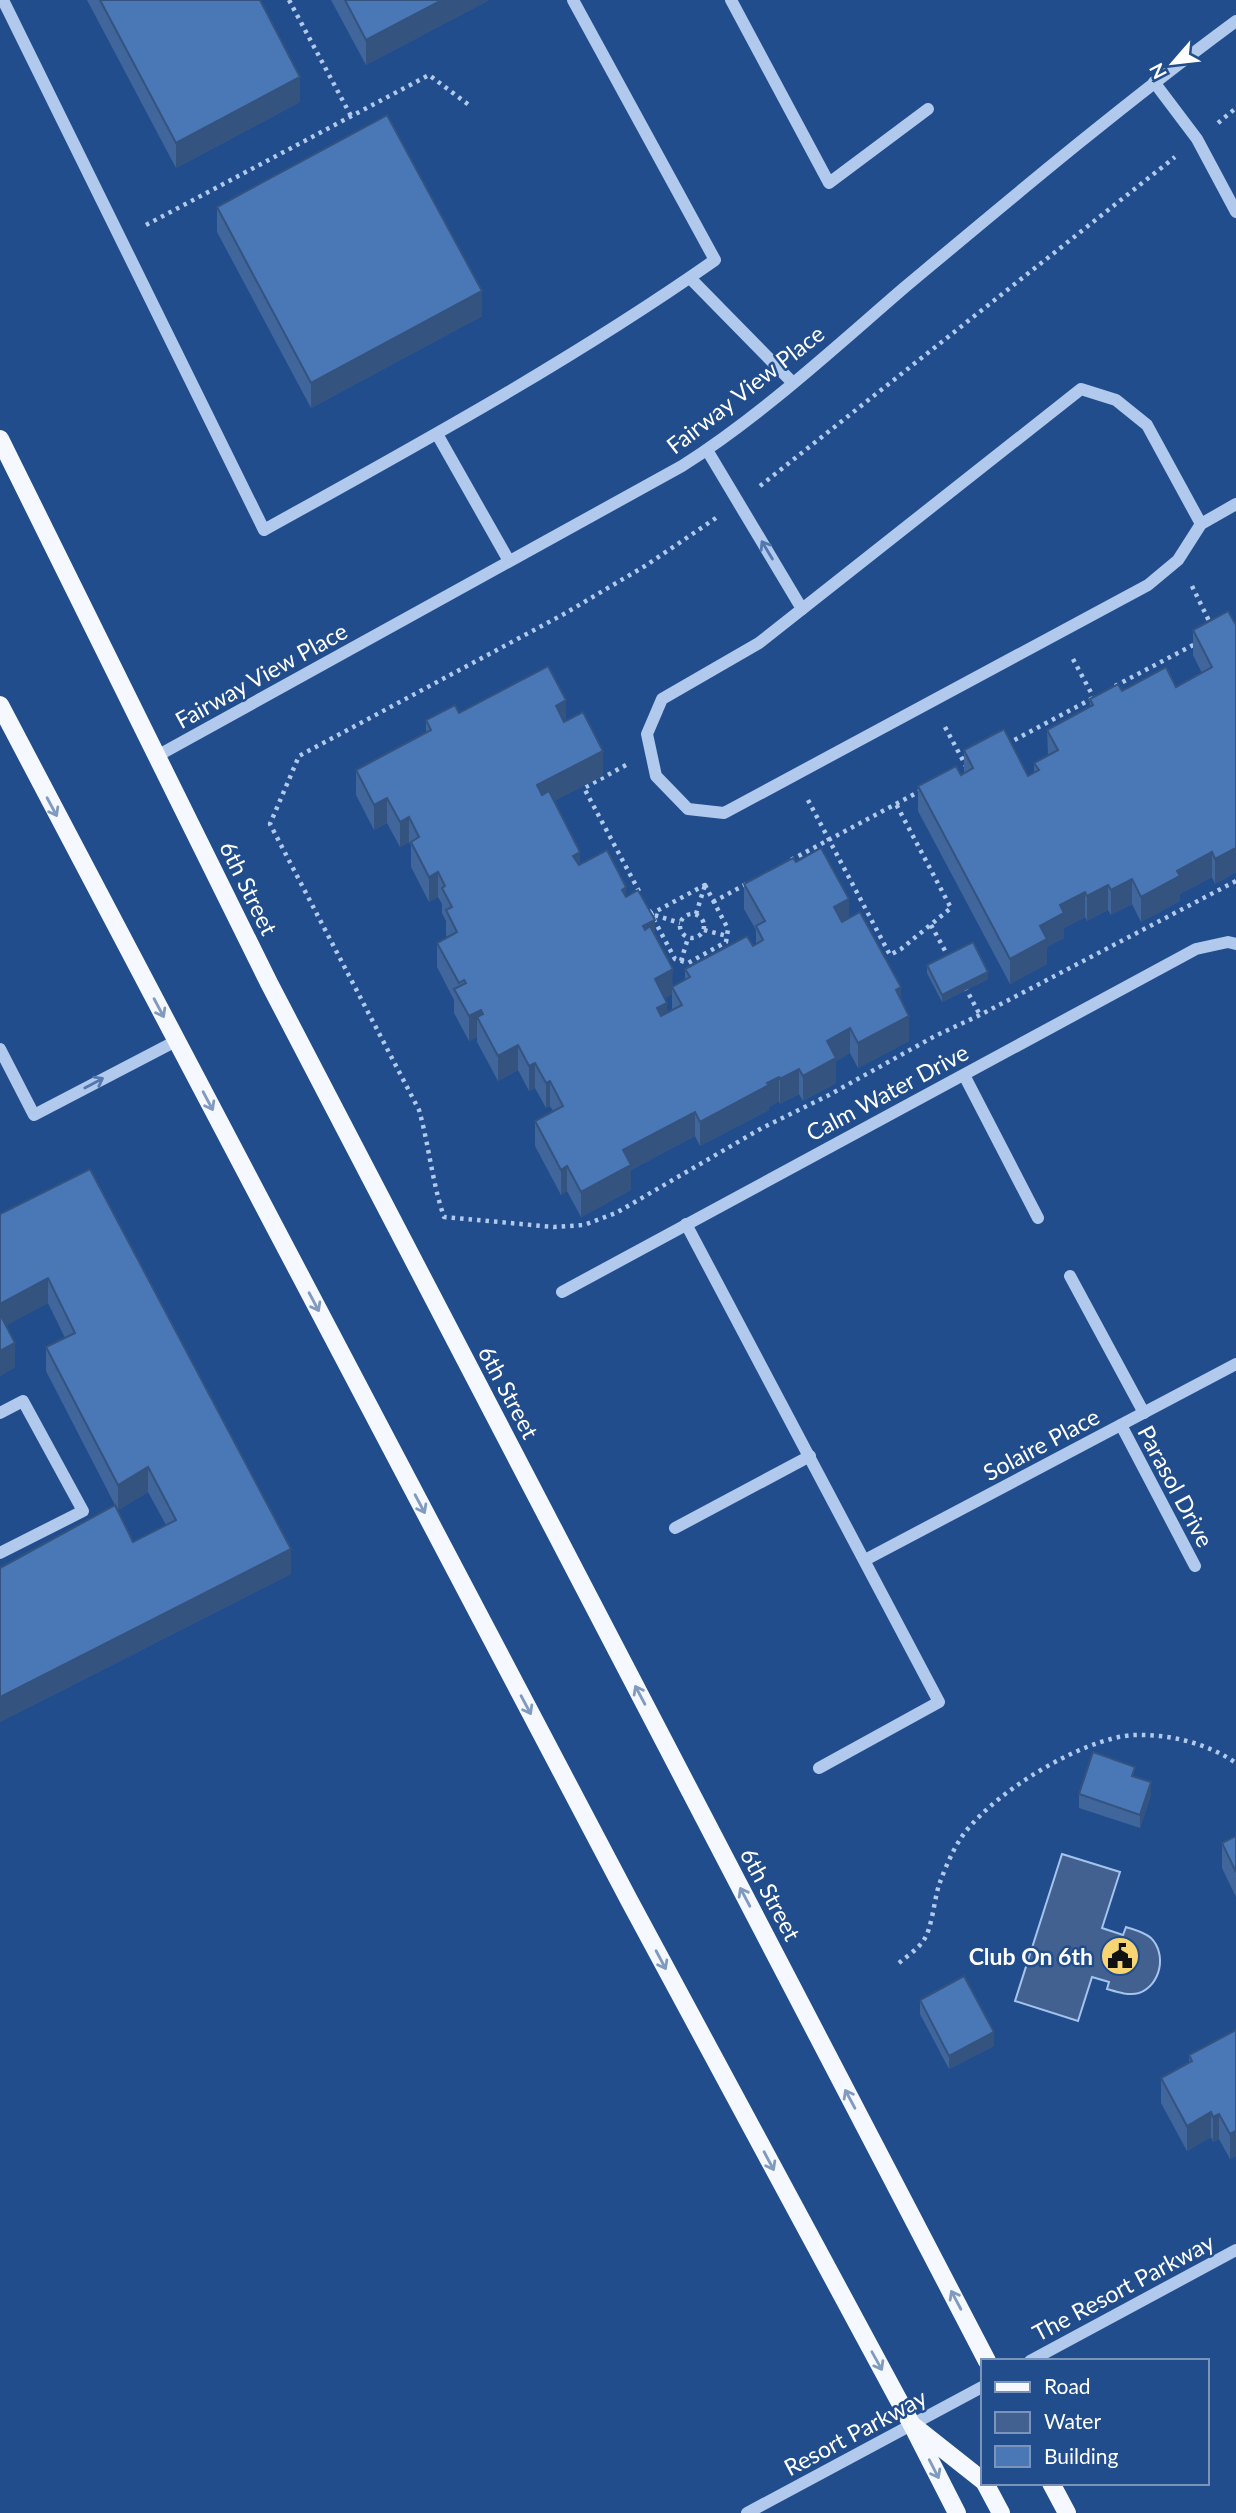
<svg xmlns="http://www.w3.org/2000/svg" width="1236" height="2513" font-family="Lato,sans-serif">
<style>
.water{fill:#426190;stroke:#a4c4ed;stroke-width:2}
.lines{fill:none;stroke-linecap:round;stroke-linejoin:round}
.path{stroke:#b0c9ec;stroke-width:4.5;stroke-dasharray:3.5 5;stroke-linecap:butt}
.minor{stroke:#b0c9ec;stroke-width:12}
.major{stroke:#f5f9ff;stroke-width:18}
.wall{fill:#40669c;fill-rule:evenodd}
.shaded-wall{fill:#34537f}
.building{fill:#4a77b5;stroke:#34537f;stroke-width:2}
.oneway{stroke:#5378ae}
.oneway2{stroke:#809ac0}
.labels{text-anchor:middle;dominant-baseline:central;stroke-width:5;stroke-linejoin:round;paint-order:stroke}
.street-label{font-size:23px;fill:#fff;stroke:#214d8d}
.poi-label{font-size:23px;font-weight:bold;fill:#fff;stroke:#214d8d;text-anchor:end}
</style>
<rect width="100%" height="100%" fill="#214d8d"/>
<path class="water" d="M1062,1854L1120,1872L1102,1928L1123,1935L1126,1927C1135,1930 1144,1932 1151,1938C1167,1954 1161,1985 1139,1993C1129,1996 1117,1992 1107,1989L1109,1982L1092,1977L1078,2021L1015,2001Z"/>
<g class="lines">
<g class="path">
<path d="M289,0L351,116"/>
<path d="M1218,123L1236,108"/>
<path d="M146,225L429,75L469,105"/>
<path d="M760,486L1175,157"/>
<path d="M716,518L645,566L564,614L299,756L270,824L419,1110C429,1145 432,1182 444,1217L554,1227L584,1225L616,1213L762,1128L829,1095L935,1036L980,1015L1236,881"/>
<path d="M1192,586L1211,625"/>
<path d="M1073,659L1095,700"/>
<path d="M1115,686L1197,643"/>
<path d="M945,727L966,766"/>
<path d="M1007,744L1095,697"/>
<path d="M626,765L584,788L640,893"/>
<path d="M808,800L890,955L901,949L951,908L896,804"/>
<path d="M791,860L922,790"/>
<path d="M705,885L728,929L726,942L688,963L675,959L651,914Z"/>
<path d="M713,902L750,882"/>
<path d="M649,910L651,914L680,923"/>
<circle cx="692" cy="926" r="12"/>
<path d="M696,914L705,885"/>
<path d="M931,925L949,958"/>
<path d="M704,930L727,936"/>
<path d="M681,961L688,938"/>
<path d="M965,987L980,1015"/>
<path d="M899,1963C907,1956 917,1950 923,1941C932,1930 934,1900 939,1885C944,1871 951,1854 959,1841C987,1796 1081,1738 1134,1735C1169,1734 1207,1743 1236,1763"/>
</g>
<g class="minor">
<path d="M3,0L264,530C417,445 571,361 715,260L573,0"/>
<path d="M731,0L829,183L928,109"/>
<path d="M1154,82L1197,139L1236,212"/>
<path d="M690,278L793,383"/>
<path d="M437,434L509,561"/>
<path d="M707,450L802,609"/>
<path d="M1201,524L1147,425L1116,400L1081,389L759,643L662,699L647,734L656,776L688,809L724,813L1148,585L1178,560L1201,524L1236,504"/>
<path d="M157,756L682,466C762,415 833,349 905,287C1014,196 1122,105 1236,21"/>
<path d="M0,1049L34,1115L176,1041"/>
<path d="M964,1075L1038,1218"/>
<path d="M686,1224L939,1702L819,1768"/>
<path d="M1070,1276L1144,1413"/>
<path d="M562,1292L1196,949L1228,942L1236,944"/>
<path d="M0,1413L23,1401L83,1511L0,1553"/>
<path d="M1121,1425L1195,1566"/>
<path d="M675,1528L810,1456"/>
<path d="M865,1560L1236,1364"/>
<path d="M1030,2361L1236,2250"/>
<path d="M747,2513L982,2387"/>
</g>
<g class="major">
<path d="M0,439L269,983L987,2361"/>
<path d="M0,705L629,1900L912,2425L957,2513"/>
<path d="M915,2427L982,2480"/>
<path d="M985,2483L1001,2513"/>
<path d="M1051,2483L1067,2513"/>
</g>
</g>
<g class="wall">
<path d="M87,0H260L300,102L176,168Z"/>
<path d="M331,0H489L366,65Z"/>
<path d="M217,207L482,316L311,408L217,232Z"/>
<path d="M1236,625V872L1215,884L1212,877L1180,894V901L1141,922L1132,904L1111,915L1108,910L1087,921L1085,917L1064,928V938L1047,947V964L1010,984L918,811V786L964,773V750L1028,776L1034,773V763L1048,755L1047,730L1090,706V699L1122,691L1176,687L1202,673L1193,655V630Z"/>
<path d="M459,713L566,721L603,776L554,801L580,864L626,896L655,934L673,987L685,980V969L756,944V930L744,909V884L796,862L849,918L901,999L909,1041L858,1068L850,1053L836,1061V1083L803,1101L799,1094L780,1104L779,1101L769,1107V1110L700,1146L695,1136L631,1170V1190L581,1217L567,1191L561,1195L535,1146V1121L553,1111L550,1106L546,1108L535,1088L529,1091L518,1070L498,1081L477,1042V1037L469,1041L454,1013V1000L437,967V943L447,937L446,935V921L442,913V904L438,897L429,902L411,867V845L409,842L400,847L387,823L374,830L356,795V770L426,733V720ZM672,994V1010L667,1013L665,998Z"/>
<path d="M927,965L988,979L942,1002L927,973Z"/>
<path d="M0,1214L291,1574L0,1722L115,1505L46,1371V1347L65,1338L48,1303L6,1325L15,1367L0,1376ZM148,1492L166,1525L133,1542L118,1510Z"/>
<path d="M1135,1777L1151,1795L1140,1828L1079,1808V1794Z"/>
<path d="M1236,1836V1897L1222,1868V1843Z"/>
<path d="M920,2000L994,2046L949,2069L920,2014Z"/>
<path d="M1236,2030V2156L1230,2159L1219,2139L1213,2142L1211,2137L1187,2151L1161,2103V2078L1189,2063V2055Z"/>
</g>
<g class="shaded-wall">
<path d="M442,0H489L366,65V40Z"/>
<path d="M300,77V102L176,168V143Z"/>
<path d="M482,291V316L311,408V383Z"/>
<path d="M566,700V725L556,706Z"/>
<path d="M603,751V776L537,810V785Z"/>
<path d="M387,798V823L374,830V805Z"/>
<path d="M409,817V842L400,847V822Z"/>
<path d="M1236,848V872L1215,884V859Z"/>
<path d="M580,852V877L573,856Z"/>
<path d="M1212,852V877L1180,894V901L1141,922V897L1177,871Z"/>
<path d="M438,872V897L429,902V877Z"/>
<path d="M1132,879V904L1111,915V890Z"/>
<path d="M1108,885V910L1087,921V896Z"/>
<path d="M626,887V912L622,890Z"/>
<path d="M1085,892V917L1064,928V938L1047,947V964L1010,984V959L1040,926L1060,905Z"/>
<path d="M849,899V924L834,932V907Z"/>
<path d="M655,920V945L643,926Z"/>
<path d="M673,969L672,994L655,1004V979Z"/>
<path d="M988,972V979L942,1002V995Z"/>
<path d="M901,987V1012L896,990Z"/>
<path d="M667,1003V1028L657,1008Z"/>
<path d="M481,1010V1024L477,1017V1037L469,1041V1016Z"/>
<path d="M909,1016V1041L858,1068V1043Z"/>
<path d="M850,1028V1053L836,1061V1083L803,1101V1076L827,1041Z"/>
<path d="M518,1045V1070L498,1081V1056Z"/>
<path d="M535,1063V1088L529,1091V1066Z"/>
<path d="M799,1069V1094L780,1104V1079Z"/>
<path d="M779,1077V1101L769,1107V1110L700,1146V1122Z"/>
<path d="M550,1081V1106L546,1108V1083Z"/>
<path d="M695,1112V1136L631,1170V1190L581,1217V1192L623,1150Z"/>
<path d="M567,1166V1191L561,1195V1170Z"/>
<path d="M48,1278V1303L0,1329V1304Z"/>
<path d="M15,1343V1367L0,1376V1351Z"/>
<path d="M148,1467V1492L118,1510V1485Z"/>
<path d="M291,1549V1574L0,1722V1697Z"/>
<path d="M1151,1782V1795L1140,1828V1815Z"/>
<path d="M994,2032V2046L949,2069V2056Z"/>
<path d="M1211,2112V2137L1187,2151V2126Z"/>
<path d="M1219,2114V2139L1213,2142V2117Z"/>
<path d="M1236,2131V2156L1230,2159V2134Z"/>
</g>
<g class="building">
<path d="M100,0H260L300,77L176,143Z"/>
<path d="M345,0H442L366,40Z"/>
<path d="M387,115L482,291L311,383L217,207Z"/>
<path d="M1228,611L1236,625V848L1215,859L1212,852L1177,871L1180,876L1141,897L1132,879L1111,890L1108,885L1087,896L1085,892L1060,905L1064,913L1040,926L1047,939L1010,959L918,786L956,766L961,775L973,768L964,750L1004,729L1028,776L1039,770L1034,763L1058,750L1047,730L1093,705L1090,699L1118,684L1122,691L1166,667L1176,687L1212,667L1193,630Z"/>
<path d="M548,666L566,700L556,706L564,722L583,712L603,751L537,785L542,795L549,791L580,852L573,856L579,865L607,850L626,887L622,890L626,897L638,890L655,920L643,926L645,930L650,926L673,969L655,979L667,1003L657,1008L661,1016L682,1005L672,987L690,977L685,969L747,936L753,946L763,940L756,926L765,921L744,884L793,858L796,862L821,848L849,899L834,907L842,922L860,912L901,987L896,990L909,1016L858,1043L850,1028L827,1041L836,1058L803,1076L799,1069L780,1079L779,1077L767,1083L769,1085L700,1122L695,1112L623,1150L631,1165L581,1192L567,1166L561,1170L535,1121L563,1106L550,1081L546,1083L535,1063L529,1066L518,1045L498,1056L477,1017L483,1014L481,1010L469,1016L454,989L466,983L464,980L459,983L437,943L457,932L446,910L452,907L442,888L445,886L438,872L429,877L411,842L419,837L409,817L400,822L387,798L374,805L356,770L431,730L426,720L455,705L459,713Z"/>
<path d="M973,942L988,972L942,995L927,965Z"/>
<path d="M90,1169L291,1549L0,1697V1568L115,1505L133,1542L176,1520L148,1467L118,1485L46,1347L75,1333L48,1278L0,1304V1214Z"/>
<path d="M0,1314L15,1343L0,1351Z"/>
<path d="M1093,1752L1135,1767L1132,1776L1151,1782L1140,1815L1079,1794Z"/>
<path d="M1236,1836V1872L1222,1843Z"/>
<path d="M964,1976L994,2032L949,2056L920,2000Z"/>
<path d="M1236,2030V2131L1230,2134L1219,2114L1213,2117L1211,2112L1187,2126L1161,2078L1192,2061L1189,2055Z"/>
</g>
<defs><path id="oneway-shaft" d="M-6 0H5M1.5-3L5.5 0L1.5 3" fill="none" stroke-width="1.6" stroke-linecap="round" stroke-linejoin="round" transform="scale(1.75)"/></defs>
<g class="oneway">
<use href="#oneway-shaft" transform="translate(767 550) rotate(-121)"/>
<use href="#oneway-shaft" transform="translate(94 1083) rotate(-28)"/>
</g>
<g class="oneway2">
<use href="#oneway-shaft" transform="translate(52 807) rotate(62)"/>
<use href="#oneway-shaft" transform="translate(159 1008) rotate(62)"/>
<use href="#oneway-shaft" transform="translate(208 1101) rotate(62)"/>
<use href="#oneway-shaft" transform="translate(314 1302) rotate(62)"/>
<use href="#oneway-shaft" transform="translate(420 1504) rotate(62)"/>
<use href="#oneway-shaft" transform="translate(640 1695) rotate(-118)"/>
<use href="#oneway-shaft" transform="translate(526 1705) rotate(62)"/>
<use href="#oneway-shaft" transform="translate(745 1897) rotate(-118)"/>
<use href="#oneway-shaft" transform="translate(661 1960) rotate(62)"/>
<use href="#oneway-shaft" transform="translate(850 2099) rotate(-118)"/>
<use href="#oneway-shaft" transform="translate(769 2161) rotate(62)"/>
<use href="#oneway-shaft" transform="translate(956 2300) rotate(-118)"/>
<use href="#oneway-shaft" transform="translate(877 2361) rotate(61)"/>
<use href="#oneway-shaft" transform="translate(934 2469) rotate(63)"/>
</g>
<defs>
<symbol id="civic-disc" viewBox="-11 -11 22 22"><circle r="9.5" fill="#f8d572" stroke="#214d8d"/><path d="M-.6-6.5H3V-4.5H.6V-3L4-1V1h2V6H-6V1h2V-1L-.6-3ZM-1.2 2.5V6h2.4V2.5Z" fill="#111"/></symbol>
</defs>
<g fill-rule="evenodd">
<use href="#civic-disc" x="1098" y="1934" width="44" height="44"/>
</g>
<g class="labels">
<g class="street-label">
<text transform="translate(745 389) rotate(-38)">Fairway View Place</text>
<text transform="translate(261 675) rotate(-29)">Fairway View Place</text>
<text transform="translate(249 888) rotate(64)">6th Street</text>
<text transform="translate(887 1092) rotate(-28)">Calm Water Drive</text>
<text transform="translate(509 1392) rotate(62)">6th Street</text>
<text transform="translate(1041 1444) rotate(-28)">Solaire Place</text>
<text transform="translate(1176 1486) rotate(62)">Parasol Drive</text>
<text transform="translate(771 1894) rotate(62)">6th Street</text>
<text transform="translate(1123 2287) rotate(-28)">The Resort Parkway</text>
<text transform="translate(855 2432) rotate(-28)">Resort Parkway</text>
</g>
<g class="poi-label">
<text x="1093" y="1956">Club On 6th</text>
</g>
</g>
<rect x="981" y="2359" width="228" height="126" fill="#214d8d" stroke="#7a94bb" stroke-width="2"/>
<rect x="995" y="2382" width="35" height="10" fill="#f5f9ff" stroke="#7a94bb" stroke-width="2"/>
<text x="1044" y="2394" font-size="21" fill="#ffffff">Road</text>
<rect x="995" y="2412" width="35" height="21" fill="#426190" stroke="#7a94bb" stroke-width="2"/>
<text x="1044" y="2429" font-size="21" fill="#ffffff">Water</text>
<rect x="995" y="2446" width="35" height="21" fill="#4a77b5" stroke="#7a94bb" stroke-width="2"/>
<text x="1044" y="2464" font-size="21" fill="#ffffff">Building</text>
<g transform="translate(1173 63) rotate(242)" stroke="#214d8d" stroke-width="5" paint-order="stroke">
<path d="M0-5L12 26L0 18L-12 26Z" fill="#ffffff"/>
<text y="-10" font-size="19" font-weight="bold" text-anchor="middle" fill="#ffffff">N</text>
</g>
</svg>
